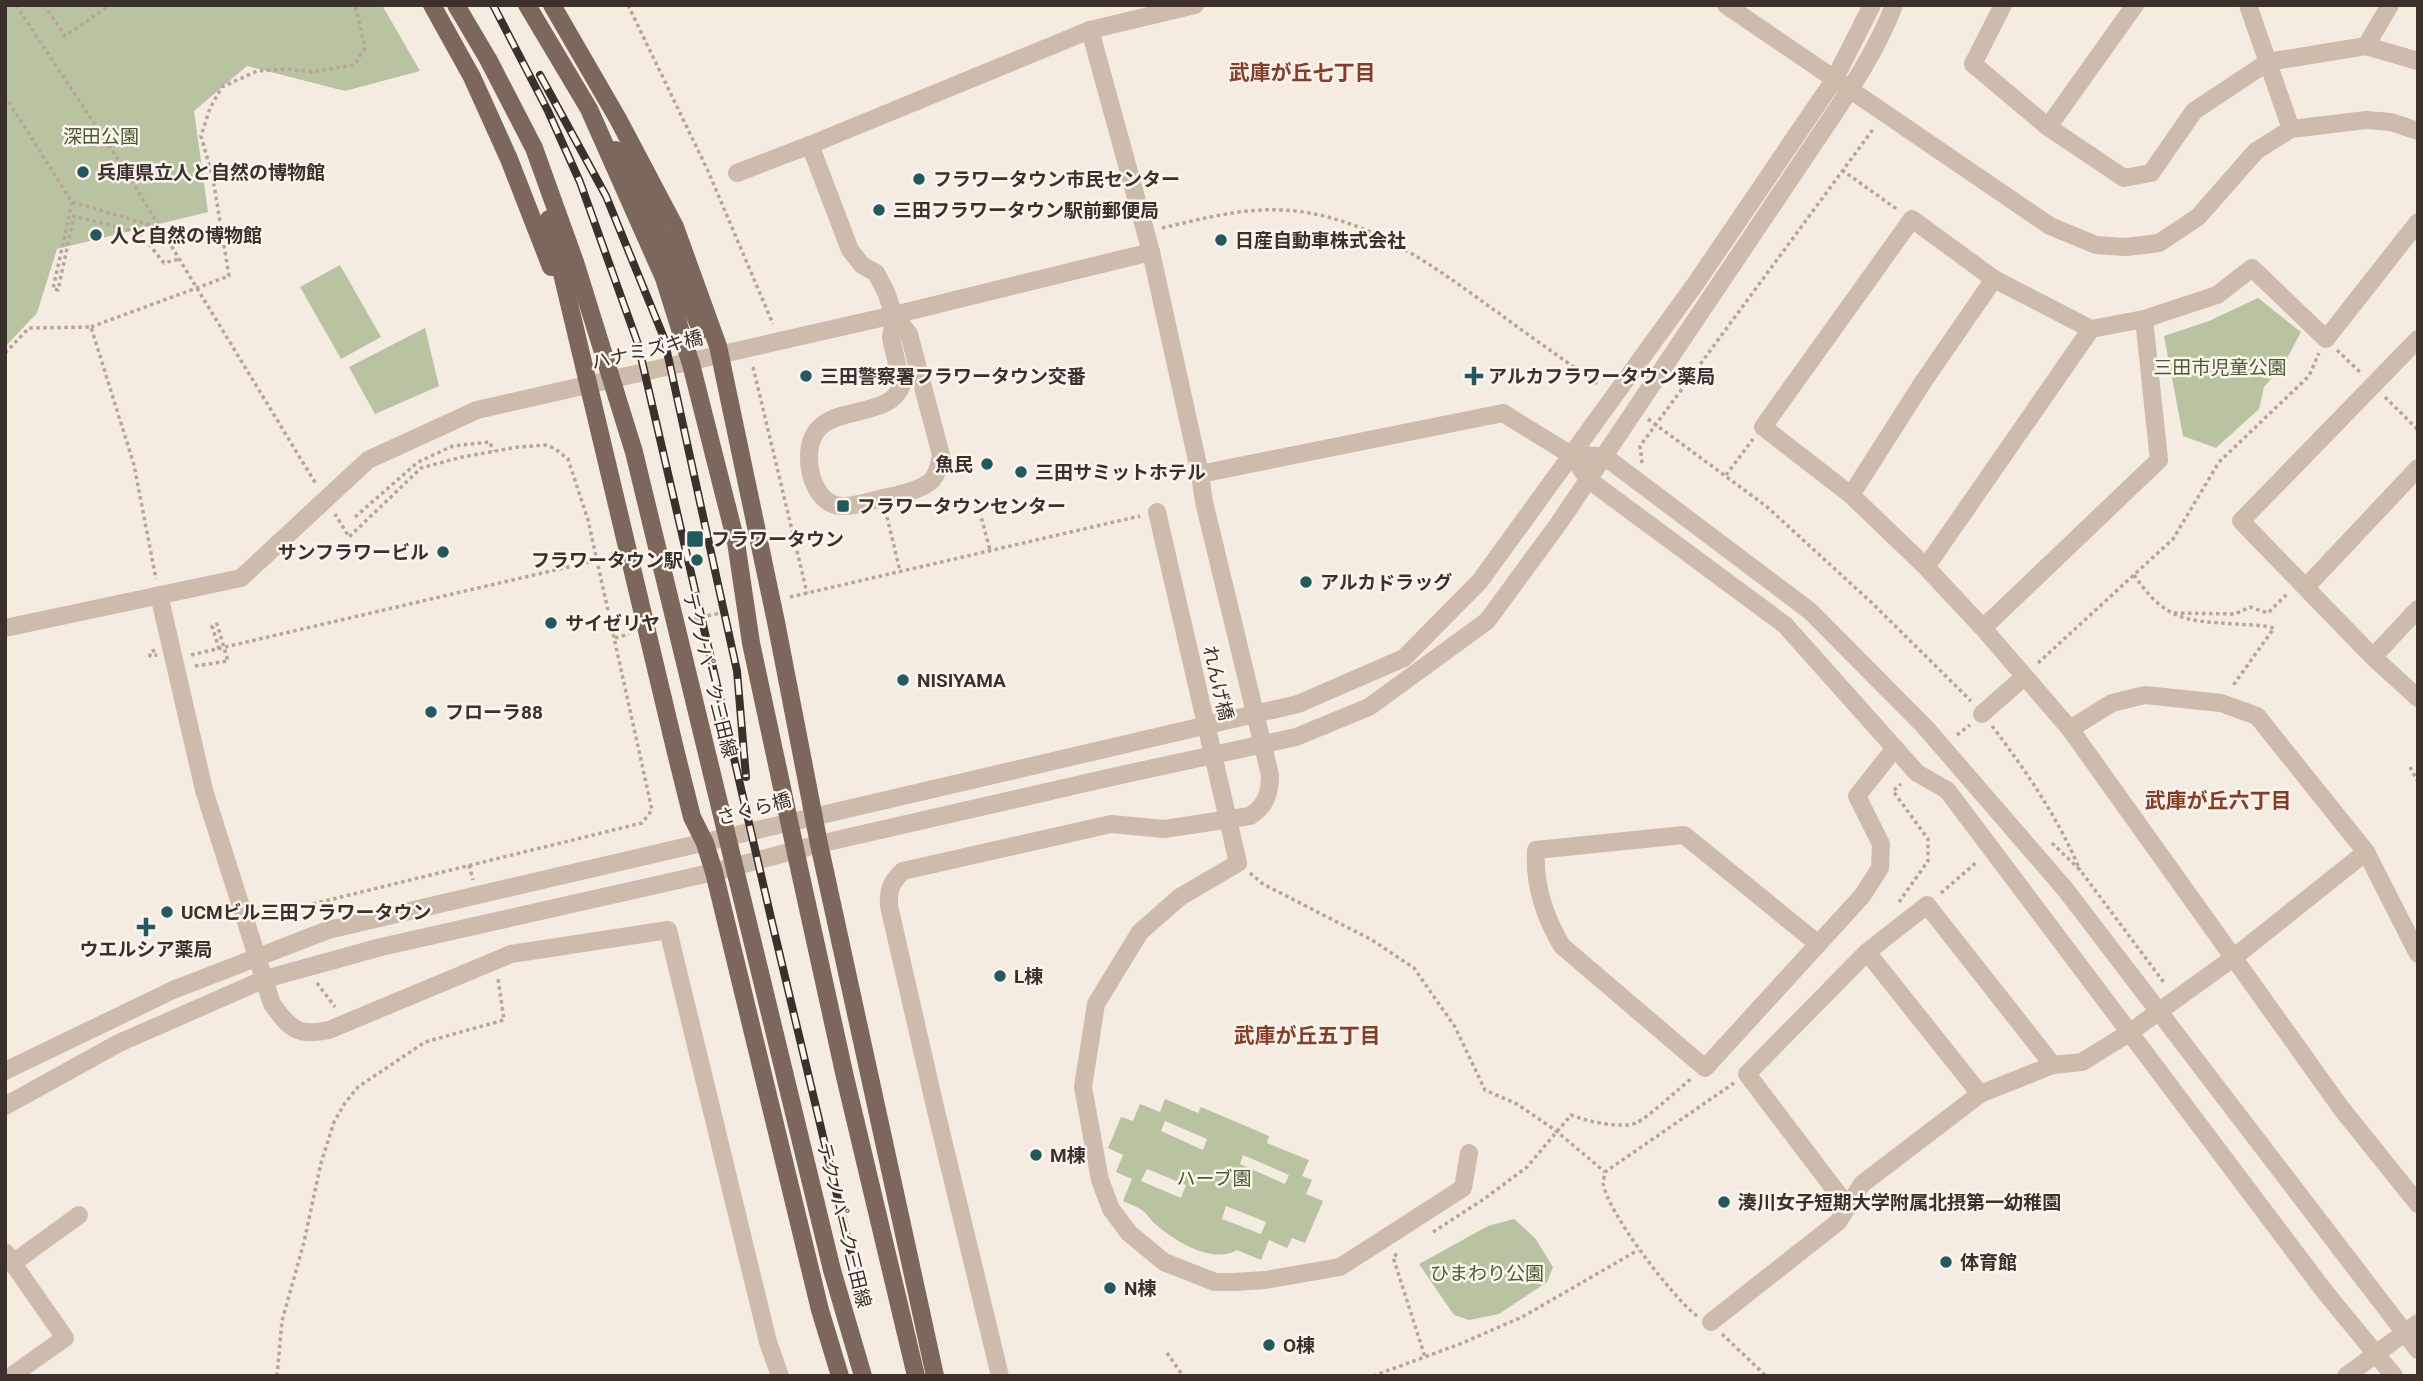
<svg xmlns="http://www.w3.org/2000/svg" width="2423" height="1381" font-family="Roboto,'Noto Sans JP',sans-serif">
<style>
.green{fill:#b8c4a0;fill-rule:evenodd}
.lines{fill:none;stroke-linecap:round;stroke-linejoin:round}
.path{stroke:#b9a596;stroke-width:3.5;stroke-dasharray:3.5 3.5;stroke-linecap:butt}
.minor{stroke:#cdbbac;stroke-width:18}
.major{stroke:#7d675c;stroke-width:18}
.rail-casing{stroke:#3b302b;stroke-width:8}
.rail{stroke:#fbf5ee;stroke-width:5;stroke-dasharray:16;stroke-linecap:butt}
.poi-dot{fill:#1f5a5e;stroke:#fbf5ee;stroke-width:2.5}
.labels{text-anchor:middle;dominant-baseline:central;stroke-width:5;stroke-linejoin:round;paint-order:stroke}
.park-label{font-size:19px;fill:#4a5a2e;stroke:#fbf5ee}
.poi-label{font-size:19px;font-weight:bold;fill:#3b302b;stroke:#fbf5ee;text-anchor:start}
.street-label{font-size:19px;fill:#3b302b;stroke:#fbf5ee}
.neighbourhood-label{font-size:21px;font-weight:bold;fill:#8c3b22;stroke:#fbf5ee}
</style>
<rect width="100%" height="100%" fill="#f4ebe1"/>
<g class="green">
<path d="M5,5H382L420,71L345,91L247,66L194,111L208,212L57,249L37,313L5,347Z"/>
<path d="M340,265L381,337L341,359L300,287Z"/>
<path d="M2258,298L2301,332L2283,366L2264,387L2259,409L2216,448L2183,436L2164,336L2209,321Z"/>
<path d="M425,328L439,386L375,414L349,367Z"/>
<path d="M1165,1099L1198,1113L1201,1107L1269,1136L1267,1143L1309,1160L1302,1176L1312,1180L1306,1194L1323,1201L1305,1243L1292,1238L1287,1248L1269,1240L1261,1260L1237,1250C1212,1265 1173,1240 1154,1223C1150,1219 1147,1214 1143,1211C1137,1206 1129,1204 1123,1201L1132,1179L1116,1172L1123,1155L1108,1148L1121,1117L1133,1121L1140,1104L1160,1112ZM1165,1121L1207,1139L1203,1150L1161,1131ZM1243,1155L1289,1175L1285,1184L1240,1164ZM1147,1169L1186,1185L1181,1198L1141,1181ZM1226,1206L1266,1222L1261,1234L1222,1219Z"/>
<path d="M1514,1219L1535,1238L1553,1267L1547,1282L1499,1314L1469,1320L1454,1315L1419,1264L1488,1226Z"/>
</g>
<g class="lines">
<g class="path">
<path d="M16,5L127,173L316,484"/>
<path d="M44,5L65,36L110,5"/>
<path d="M628,5L708,171L773,324"/>
<path d="M5,96L72,202L161,228"/>
<path d="M1842,170L1898,210"/>
<path d="M72,202L53,289L58,290L74,216L140,233L164,263L179,259"/>
<path d="M1162,228C1201,219 1241,208 1282,210C1368,214 1437,269 1504,317C1535,340 1567,362 1599,385"/>
<path d="M91,327L229,276L213,179L201,136L210,108L222,87L257,71L287,69L312,72L354,65L365,48L355,5"/>
<path d="M2337,350L2362,374"/>
<path d="M5,353L29,328L91,327L134,465L156,579"/>
<path d="M753,367L807,593"/>
<path d="M2385,397L2418,430"/>
<path d="M1648,419L1766,506L1871,602L1971,701"/>
<path d="M1642,463L1640,446L1874,128"/>
<path d="M1726,475L1753,439"/>
<path d="M976,498L990,550"/>
<path d="M355,517L418,462L453,446L490,442L493,451"/>
<path d="M887,517L900,571"/>
<path d="M2134,575C2165,620 2184,621 2236,624C2248,625 2262,625 2274,628L2232,687"/>
<path d="M790,597L1140,516"/>
<path d="M2174,613L2235,614L2250,607L2268,613L2288,593"/>
<path d="M694,619L728,611"/>
<path d="M615,638L629,634"/>
<path d="M155,650L150,652V656L157,655"/>
<path d="M191,655L598,560"/>
<path d="M2038,663L2173,539L2219,462L2309,376L2319,353"/>
<path d="M195,666L228,661L217,624L212,626L219,649"/>
<path d="M1992,726C2027,772 2058,818 2080,870"/>
<path d="M1957,735L1970,725"/>
<path d="M2410,767L2418,782"/>
<path d="M2052,843L2080,870L2165,984"/>
<path d="M469,865L473,880"/>
<path d="M1250,873L1263,884L1372,940L1414,968L1455,1027L1485,1090L1517,1104L1555,1130L1605,1172"/>
<path d="M1941,893L1978,861"/>
<path d="M1899,902L1928,861V839L1893,791L1901,784"/>
<path d="M272,914L642,823L652,810L588,520L568,459L554,448L545,445L518,447L462,457L421,468L349,537L335,514"/>
<path d="M317,983L335,1007"/>
<path d="M1433,1232L1484,1199L1527,1167L1571,1115C1586,1121 1620,1129 1636,1123C1646,1119 1681,1087 1692,1078"/>
<path d="M1397,1254L1393,1257L1425,1357"/>
<path d="M1697,1316C1673,1298 1607,1212 1603,1183C1603,1182 1605,1173 1605,1172L1734,1083"/>
<path d="M1722,1334L1766,1376"/>
<path d="M1167,1353L1183,1376"/>
<path d="M277,1376L282,1321L304,1242L321,1163L334,1122L345,1103L358,1087L425,1042L504,1020L498,979"/>
<path d="M1373,1376L1460,1344L1522,1317L1638,1250"/>
</g>
<g class="minor">
<path d="M1726,5L2050,226L2096,245L2126,247L2159,243L2198,217L2256,151L2291,129L2366,120L2391,122L2418,131"/>
<path d="M2003,5L1973,64L2048,127L2124,178L2151,173L2194,111L2268,62L2366,46L2418,61"/>
<path d="M2248,5L2291,129"/>
<path d="M2366,46L2390,5"/>
<path d="M2048,127L2135,5"/>
<path d="M810,145L850,250L862,265L876,273L886,292L894,315L909,334L941,455C939,464 939,472 932,480C924,489 896,496 883,498C870,501 854,507 841,506C818,504 809,477 809,457C809,396 887,426 902,385L891,338L894,315"/>
<path d="M737,173L810,145L1090,30"/>
<path d="M2144,319L2217,295L2252,268L2326,339L2418,222"/>
<path d="M2418,339L2241,521L2373,657L2418,698"/>
<path d="M1571,455L1604,456L1810,611L1925,727L2065,889L2418,1350"/>
<path d="M1200,474L1503,413L1571,455L1589,480L1785,625L1917,773L1947,790L2325,1292L2394,1376"/>
<path d="M1851,495L1923,382L1994,279"/>
<path d="M1157,512L1238,863L1180,897L1140,932L1096,1004L1083,1087L1100,1180L1111,1209L1129,1233L1164,1262L1215,1282H1234L1265,1280L1340,1267L1463,1188L1469,1153"/>
<path d="M1926,567L2091,329"/>
<path d="M2306,587L2418,468"/>
<path d="M159,595L204,790L272,1004C290,1029 298,1037 329,1030L511,954L668,930L768,1342L780,1376"/>
<path d="M5,628L241,578L368,460L477,410L894,315L1151,252"/>
<path d="M1983,628L2159,460L2144,319L2091,329L1994,279L1912,219L1763,427L1851,495L1926,567L1983,628L2070,729L2341,1108L2418,1204"/>
<path d="M2373,657L2418,609"/>
<path d="M1982,714L2024,677"/>
<path d="M2070,729L2112,703L2145,695L2221,703L2257,716L2366,852L2418,954"/>
<path d="M1817,943L1684,835L1536,850C1534,884 1544,916 1562,946L1705,1068L1862,896L1880,868L1881,844L1857,796L1895,748"/>
<path d="M1867,952L1980,1094"/>
<path d="M5,1071L173,990L328,930L1298,704L1404,658L1480,581L1696,283L1834,80L1872,5"/>
<path d="M5,1106L119,1043L265,979L381,947L714,872L819,844L1112,777L1296,737L1369,707L1487,621L1559,523L1811,148C1841,103 1875,56 1894,5"/>
<path d="M1848,1207L1747,1074L1867,952L1927,905L2053,1065"/>
<path d="M5,1252L65,1338L11,1376"/>
<path d="M13,1263L79,1215"/>
<path d="M1711,1322L1838,1222L1862,1184L1980,1094L2053,1065L2082,1062L2129,1033L2233,958L2366,852"/>
<path d="M1000,1376L936,1111L889,906C888,890 891,882 903,871L1111,824L1164,829L1250,816C1266,806 1270,793 1270,775L1204,502L1200,474L1151,252L1090,30L1195,5"/>
<path d="M2346,1376L2418,1323"/>
</g>
<g class="major">
<path d="M432,5L472,77L509,159L551,267"/>
<path d="M456,5L488,59L534,148L575,262L634,452L832,1270L863,1376"/>
<path d="M527,5L589,109L664,278L691,364L736,542L751,643L800,872L845,1077L916,1376"/>
<path d="M552,5L618,119L675,227L718,346L776,622L819,844L935,1376"/>
<path d="M616,150L632,173L701,330"/>
<path d="M549,219L676,753L692,817L705,843L714,872L820,1310L840,1376"/>
</g>
<defs>
<g id="rail">
<path d="M493,5L548,111L580,182L638,344L771,918L856,1275"/>
<path d="M540,75L606,196L664,338L737,671L746,777"/>
</g>
</defs>
<use href="#rail" class="rail-casing"/>
<use href="#rail" class="rail"/>
</g>
<g class="poi-dot">
<circle cx="83" cy="172" r="7"/>
<circle cx="919" cy="179" r="7"/>
<circle cx="879" cy="210" r="7"/>
<circle cx="96" cy="235" r="7"/>
<circle cx="1221" cy="240" r="7"/>
<circle cx="806" cy="376" r="7"/>
<path d="M1470.5 365.5h7v7h7v7h-7v7h-7v-7h-7v-7h7z"/>
<circle cx="987" cy="464" r="7"/>
<circle cx="1021" cy="472" r="7"/>
<rect x="836" y="499" width="14" height="14" rx="3.5"/>
<rect x="686" y="530" width="18" height="18" rx="3.5"/>
<circle cx="443" cy="552" r="7"/>
<circle cx="697" cy="560" r="7"/>
<circle cx="1306" cy="582" r="7"/>
<circle cx="551" cy="623" r="7"/>
<circle cx="903" cy="680" r="7"/>
<circle cx="431" cy="712" r="7"/>
<circle cx="167" cy="912" r="7"/>
<path d="M142.5 916.5h7v7h7v7h-7v7h-7v-7h-7v-7h7z"/>
<circle cx="1000" cy="976" r="7"/>
<circle cx="1036" cy="1155" r="7"/>
<circle cx="1724" cy="1202" r="7"/>
<circle cx="1946" cy="1262" r="7"/>
<circle cx="1110" cy="1288" r="7"/>
<circle cx="1269" cy="1345" r="7"/>
</g>
<g class="labels">
<g class="park-label">
<text x="101" y="136">深田公園</text>
<text x="2220" y="367">三田市児童公園</text>
<text x="1214" y="1178">ハーブ園</text>
<text x="1487" y="1273">ひまわり公園</text>
</g>
<g class="poi-label">
<text x="97" y="172">兵庫県立人と自然の博物館</text>
<text x="933" y="179">フラワータウン市民センター</text>
<text x="893" y="210">三田フラワータウン駅前郵便局</text>
<text x="110" y="235">人と自然の博物館</text>
<text x="1235" y="240">日産自動車株式会社</text>
<text x="820" y="376">三田警察署フラワータウン交番</text>
<text x="1488" y="376">アルカフラワータウン薬局</text>
<text x="973" y="464" text-anchor="end">魚民</text>
<text x="1035" y="472">三田サミットホテル</text>
<text x="857" y="506">フラワータウンセンター</text>
<text x="711" y="539">フラワータウン</text>
<text x="429" y="552" text-anchor="end">サンフラワービル</text>
<text x="683" y="560" text-anchor="end">フラワータウン駅</text>
<text x="1320" y="582">アルカドラッグ</text>
<text x="565" y="623">サイゼリヤ</text>
<text x="917" y="680">NISIYAMA</text>
<text x="445" y="712">フローラ88</text>
<text x="181" y="912">UCMビル三田フラワータウン</text>
<text x="146" y="949" text-anchor="middle">ウエルシア薬局</text>
<text x="1014" y="976">L棟</text>
<text x="1050" y="1155">M棟</text>
<text x="1738" y="1202">湊川女子短期大学附属北摂第一幼稚園</text>
<text x="1960" y="1262">体育館</text>
<text x="1124" y="1288">N棟</text>
<text x="1283" y="1345">O棟</text>
</g>
<g class="street-label">
<text transform="translate(647 350) rotate(-13)">ハナミズキ橋</text>
<text transform="translate(710 675) rotate(76)">テクノパーク三田線</text>
<text transform="translate(1218 683) rotate(77)">れんげ橋</text>
<text transform="translate(754 809) rotate(-15)">さくら橋</text>
<text transform="translate(844 1225) rotate(76)">テクノパーク三田線</text>
</g>
<g class="neighbourhood-label">
<text x="1302" y="73">武庫が丘七丁目</text>
<text x="2218" y="801">武庫が丘六丁目</text>
<text x="1307" y="1036">武庫が丘五丁目</text>
</g>
</g>
<rect width="2423" height="1381" fill="none" stroke="#3b302b" stroke-width="14"/>
</svg>
